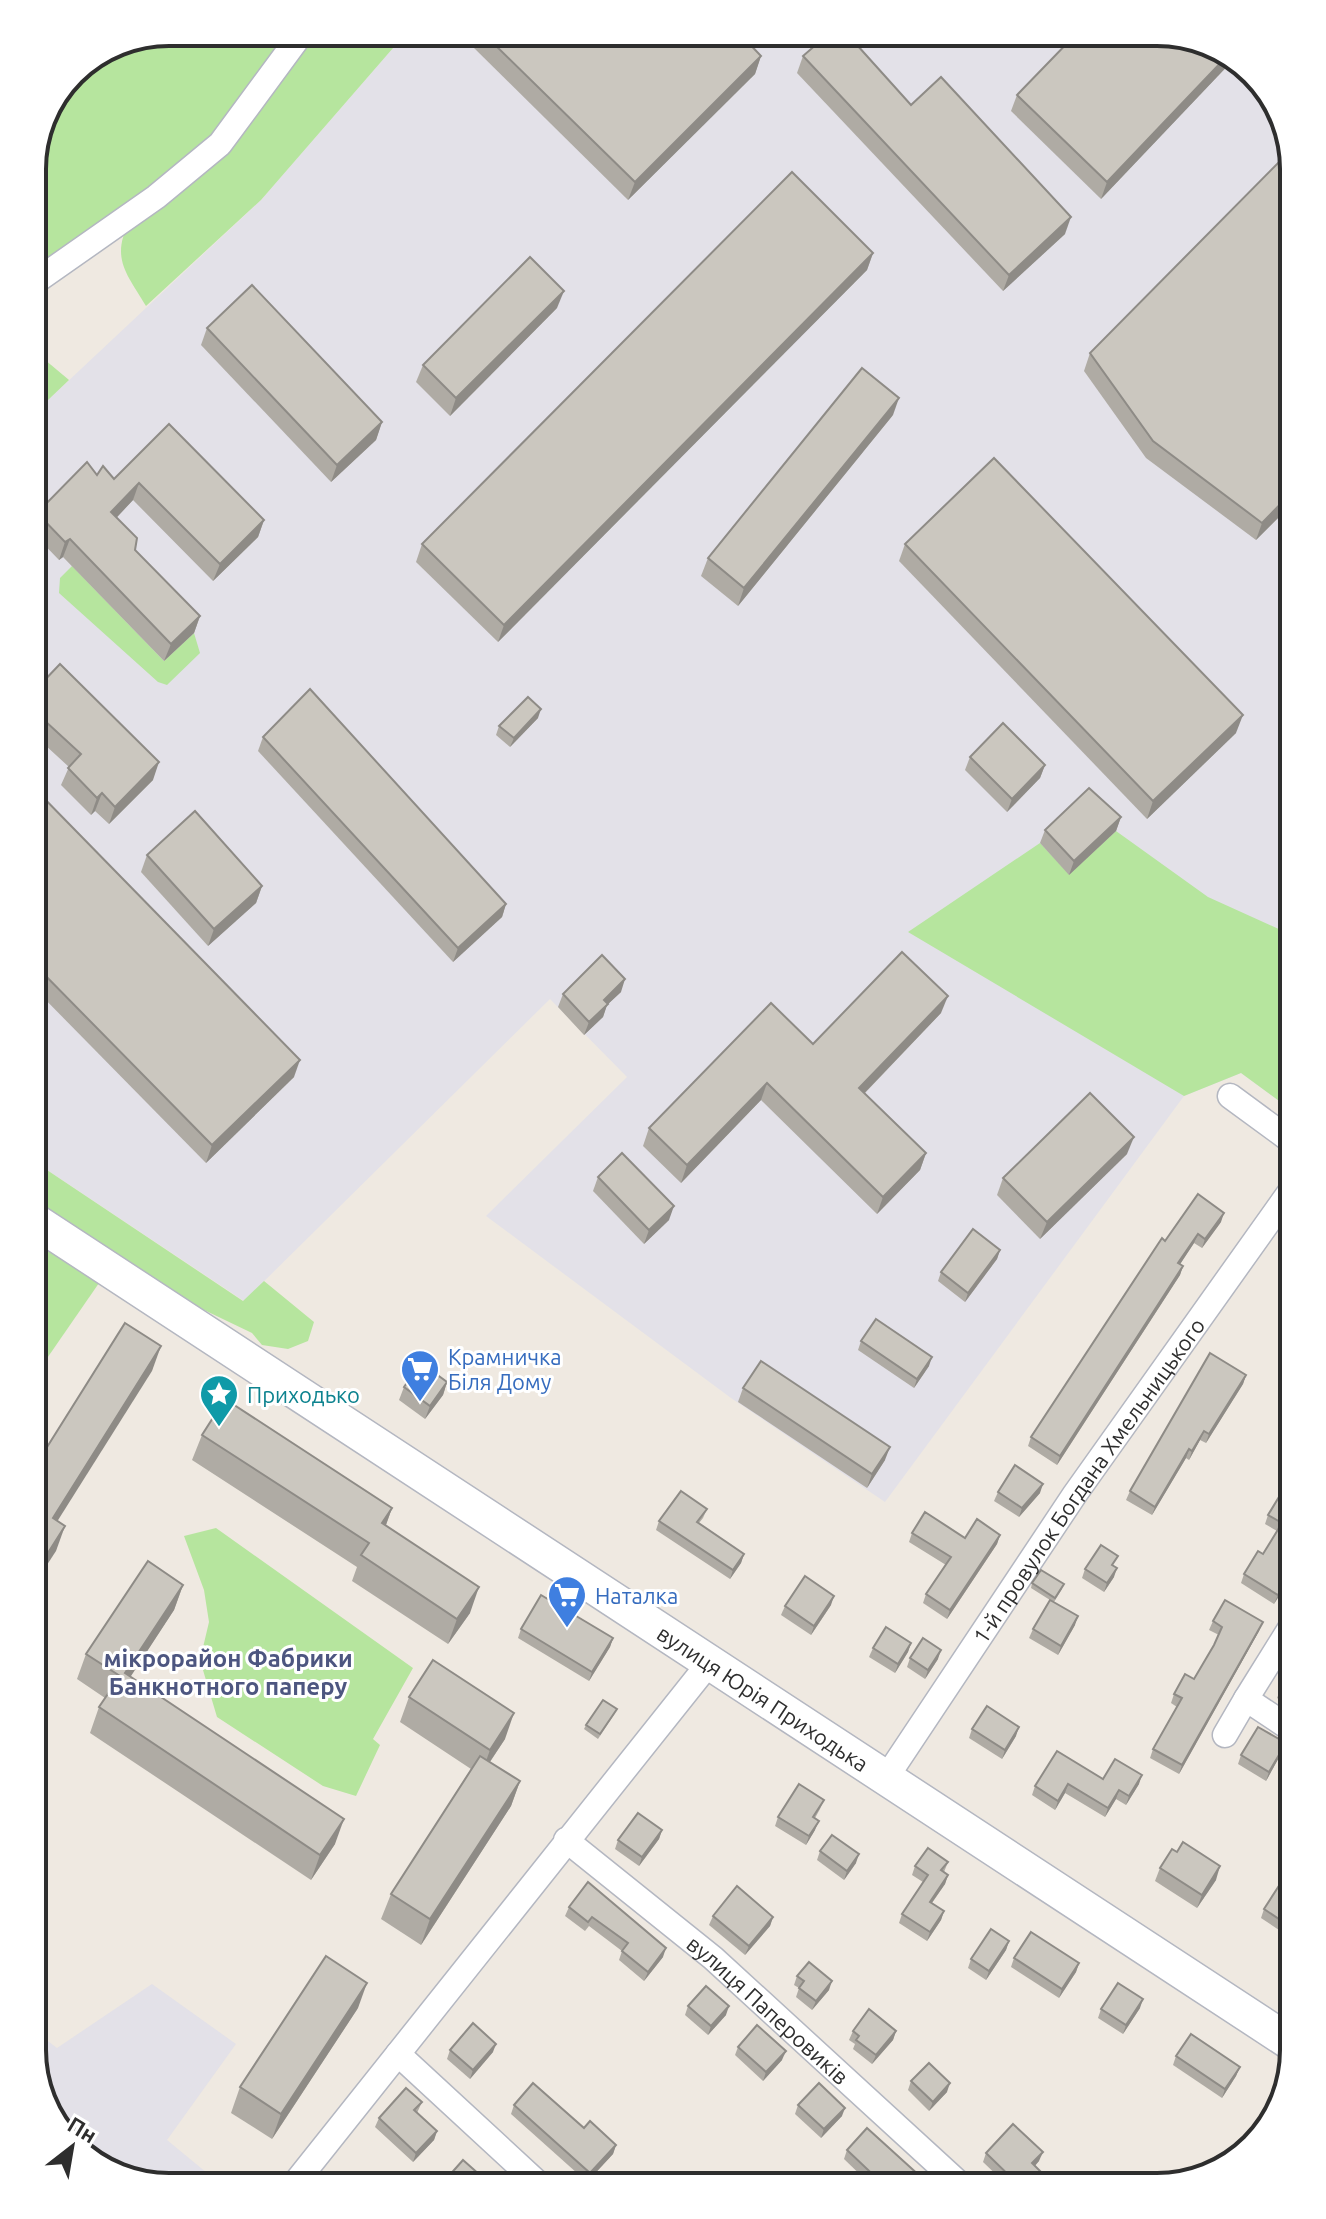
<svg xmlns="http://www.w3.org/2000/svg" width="1326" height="2219" font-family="Ubuntu,sans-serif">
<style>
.industrial{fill:#e3e1e8}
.green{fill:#b6e59e}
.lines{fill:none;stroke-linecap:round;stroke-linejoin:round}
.street-casing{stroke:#b4b7c1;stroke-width:27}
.secondary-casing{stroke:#b4b7c1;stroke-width:37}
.street{stroke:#fff;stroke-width:24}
.secondary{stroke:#fff;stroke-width:34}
.wall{fill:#afaba4}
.shaded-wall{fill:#8e8b86}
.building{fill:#cbc7bf;stroke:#8e8b86;stroke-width:2}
.labels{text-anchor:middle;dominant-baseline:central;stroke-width:6;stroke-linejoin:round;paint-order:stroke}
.shop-label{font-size:22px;fill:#366cbe;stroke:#fff;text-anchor:start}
.culture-label{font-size:22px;fill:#0d838f;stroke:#fff;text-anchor:start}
.street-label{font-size:22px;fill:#2e2e2e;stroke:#fff}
.neighbourhood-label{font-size:24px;font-weight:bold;fill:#4d5680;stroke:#fff}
.rim{fill:none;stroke:#2e2e2e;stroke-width:4}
</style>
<rect width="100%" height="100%" fill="#efe9e1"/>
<g class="industrial">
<path d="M1166,32L1233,55L1280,109L1294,169V1112L1241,1073L1184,1096L885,1502L731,1398L486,1216L627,1077L550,999L244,1301L32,1160V415L261,200L400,40Z"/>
<path d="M152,1984L236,2044L167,2140L224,2187H161L93,2164L46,2110L32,2050V2029L57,2048Z"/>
</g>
<g class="green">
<path d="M400,40L261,200L146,306C127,274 110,258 130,221L32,275V161L73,72L117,42Z"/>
<path d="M32,349L69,380L48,400L32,387Z"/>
<path d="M72,566L164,661L194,633L200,653L167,685L158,682L59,593L60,578Z"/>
<path d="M1116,831L1208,897L1294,936V1112L1241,1073L1184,1096L908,932L1040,843L1069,874Z"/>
<path d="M32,1160L243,1301L264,1281L314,1322L308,1341L288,1349L262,1345L252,1333L154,1286L32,1206Z"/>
<path d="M32,1224L108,1270L32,1380Z"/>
<path d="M216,1528L413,1668L373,1739L380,1745L356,1796L323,1786L217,1717L200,1660L209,1622L204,1590L184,1536Z"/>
</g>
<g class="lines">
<defs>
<g id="street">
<path d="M32,284L156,197L220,144L296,41"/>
<path d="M1230,1096L1294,1143"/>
<path d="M1246,1699L1294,1622"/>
<path d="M1225,1735L1246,1699L1294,1731"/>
<path id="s1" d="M886,1778L1075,1494L1294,1186"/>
<path id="s2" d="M566,1840L713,1958L963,2187"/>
<path d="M398,2054L542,2187"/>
<path d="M292,2187L710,1662"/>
</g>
<g id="secondary">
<path id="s3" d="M32,1219L1294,2045"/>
</g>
</defs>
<use href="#street" class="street-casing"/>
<use href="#secondary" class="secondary-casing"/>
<use href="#street" class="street"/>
<use href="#secondary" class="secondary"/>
</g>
<g class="wall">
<path d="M742,36L761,56L755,74L628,200L472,46L474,39Z"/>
<path d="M1233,55L1235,58L1101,199L1011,111L1017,95Z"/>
<path d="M803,56L911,105L1065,234L1003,291L797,73Z"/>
<path d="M1294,169V502L1256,540L1146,458L1084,371L1090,353Z"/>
<path d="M873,253L867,270L498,642L416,562L422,544Z"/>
<path d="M557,308L450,416L416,382L423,365Z"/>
<path d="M207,328L382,422L376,440L331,482L201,345Z"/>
<path d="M893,415L738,606L701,576L708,558Z"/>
<path d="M169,424L264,520L258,537L213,581L133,500L116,518L135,550L200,616L194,633L164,661L63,557L59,560L32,532V526L37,513L97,475L114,479Z"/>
<path d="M905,544L1236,733L1147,819L899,561Z"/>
<path d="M32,677L40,685L153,780L109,824L95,811L91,815L61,785L69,767L32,733Z"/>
<path d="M538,718L510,747L496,735L499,726Z"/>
<path d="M263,737L506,904L502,917L453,962L258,751Z"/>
<path d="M970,757L1045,765L1040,778L1007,812L965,770Z"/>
<path d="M32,786L294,1077L206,1163L32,986Z"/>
<path d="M1121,817L1116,831L1069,875L1040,843L1045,830Z"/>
<path d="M147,855L262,886L256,903L208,946L141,872Z"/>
<path d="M621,992L607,1005L603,1017L584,1035L558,1007L563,994Z"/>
<path d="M941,1013L865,1093L926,1153L920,1170L877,1214L761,1100L681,1183L643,1146L649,1128L813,1044Z"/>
<path d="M1127,1154L1040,1239L997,1195L1003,1178Z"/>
<path d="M598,1177L669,1220L644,1244L593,1191Z"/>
<path d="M1221,1222L1202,1248L1194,1243L1180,1264L1183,1266L1180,1275L1057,1465L1028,1446L1031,1437L1165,1241Z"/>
<path d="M1000,1250L997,1259L965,1302L938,1281L941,1272Z"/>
<path d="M861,1341L929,1366L914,1388L858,1350Z"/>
<path d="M1246,1375L1243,1384L1206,1443L1200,1440L1189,1460L1186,1458L1152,1515L1126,1500L1130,1491Z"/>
<path d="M447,1382L443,1395L425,1419L399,1400L404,1387Z"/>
<path d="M743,1388L885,1460L867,1488L738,1402Z"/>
<path d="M202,1435L392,1508L386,1525L470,1613L448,1644L352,1581L357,1567L192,1460Z"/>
<path d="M998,1492L1040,1493L1019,1517L994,1501Z"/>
<path d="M1294,1492V1572L1274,1604L1241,1583L1244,1574L1263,1554L1277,1531L1265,1524L1268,1515Z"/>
<path d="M707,1509L703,1518L699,1523L744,1554L741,1563L730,1579L656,1530L659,1521Z"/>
<path d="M912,1533L965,1538L1000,1535L997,1544L947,1619L923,1603L926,1594L946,1565L909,1542Z"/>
<path d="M1114,1566V1577L1104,1592L1082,1578L1085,1569Z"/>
<path d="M1032,1583L1062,1589L1054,1602L1075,1625L1058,1655L1029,1638L1033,1629L1050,1600L1031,1588Z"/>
<path d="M183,1585L174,1610L130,1677L335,1844L311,1880L90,1733L99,1707L105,1698L77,1679L86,1654Z"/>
<path d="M831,1605L811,1635L781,1615L785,1606Z"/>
<path d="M1213,1621L1259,1631L1179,1774L1150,1758L1153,1749L1177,1707L1171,1703L1174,1694L1194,1679L1214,1645L1219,1635L1209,1630Z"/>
<path d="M521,1629L613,1638L610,1647L589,1681L518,1638Z"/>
<path d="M911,1643L908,1652L895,1673L869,1657L873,1648Z"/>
<path d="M910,1658L938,1659L925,1679L907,1667Z"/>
<path d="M1294,1667V1708L1277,1698L1281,1689Z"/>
<path d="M409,1697L505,1739L490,1762L520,1781L511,1806L421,1945L381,1919L391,1894L471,1769L400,1722Z"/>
<path d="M615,1713L598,1739L584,1729L586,1725Z"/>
<path d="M972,1729L1016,1736L1002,1759L969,1738Z"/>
<path d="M1286,1743L1282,1752L1266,1781L1238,1764L1241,1755Z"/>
<path d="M1103,1779L1139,1784L1126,1805L1116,1799L1105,1817L1065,1793L1055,1810L1032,1795L1035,1786Z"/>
<path d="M824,1800L820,1809L815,1818V1830L806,1845L775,1826L778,1817Z"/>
<path d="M662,1830L659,1839L639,1866L615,1849L618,1840Z"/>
<path d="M820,1851L856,1863L844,1880L817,1860Z"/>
<path d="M948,1862L944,1872L948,1875L945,1884L932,1903L944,1911L941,1920L927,1941L899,1923L902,1914L923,1882L912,1875L915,1866Z"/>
<path d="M1160,1868L1216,1880L1197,1908L1155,1881Z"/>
<path d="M588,1882L663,1957L644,1981L619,1960L622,1951L589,1926L585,1931L565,1916L569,1907Z"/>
<path d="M1294,1888V1931L1283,1924L1279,1930L1261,1918L1264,1909Z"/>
<path d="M713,1916L773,1917L770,1926L745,1955L709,1925Z"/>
<path d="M1009,1941L1006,1950L986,1980L968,1968L971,1959Z"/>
<path d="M1014,1958L1079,1963L1076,1972L1059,1998L1011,1967Z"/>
<path d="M797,1976L829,1990L812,2010L796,1997L799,1988L794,1985Z"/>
<path d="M688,2006L726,2015L708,2035L685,2015Z"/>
<path d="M358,2008L272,2139L231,2113L240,2087Z"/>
<path d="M1140,2008L1123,2034L1098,2018L1101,2009Z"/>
<path d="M853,2031H896L893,2040L872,2064L853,2049L855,2044L849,2040Z"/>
<path d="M738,2047L782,2060L763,2081L735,2055Z"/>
<path d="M450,2050L493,2052L470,2079L447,2059Z"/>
<path d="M1176,2056L1240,2067L1236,2076L1222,2098L1173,2065Z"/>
<path d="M911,2081L947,2092L929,2111L908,2090Z"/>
<path d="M422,2102L417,2113L437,2131L434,2140L413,2162L375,2127L379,2118Z"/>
<path d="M514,2105L584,2128L616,2145L613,2154L587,2182L511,2114Z"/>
<path d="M798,2105L842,2116L821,2138L795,2114Z"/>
<path d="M847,2150L932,2187H873L844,2159Z"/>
<path d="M986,2153L1039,2161L1035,2166L1056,2187H1009L983,2162Z"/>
</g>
<g class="shaded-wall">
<path d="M1229,54L1235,58L1101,199L1107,182Z"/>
<path d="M761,56L755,74L628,200L635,182Z"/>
<path d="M1071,217L1065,234L1003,291L1009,275Z"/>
<path d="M873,253L867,270L498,642L504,625Z"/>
<path d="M564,291L557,308L450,416L456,398Z"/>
<path d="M899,398L893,415L738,606L744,588Z"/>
<path d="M382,422L376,440L331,482L337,465Z"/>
<path d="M139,483L133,500L105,530L111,512Z"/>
<path d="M1294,490V502L1256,540L1262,523Z"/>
<path d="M264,520L258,537L213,581L220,564Z"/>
<path d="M70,539L63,557L59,560L65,542Z"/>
<path d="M200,616L194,633L164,661L171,644Z"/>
<path d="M541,709L538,718L510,747L514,738Z"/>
<path d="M1243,715L1236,733L1147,819L1153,801Z"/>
<path d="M159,762L153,780L109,824L115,807Z"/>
<path d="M1045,765L1040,778L1007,812L1012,799Z"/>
<path d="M102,793L95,811L91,815L97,798Z"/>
<path d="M1121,817L1116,831L1069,875L1074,861Z"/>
<path d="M262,886L256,903L208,946L214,929Z"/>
<path d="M506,904L502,917L453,962L458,948Z"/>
<path d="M625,979L621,992L607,1005L603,1017L584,1035L589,1022L604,1000Z"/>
<path d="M948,996L941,1013L853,1105L859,1088Z"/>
<path d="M300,1060L294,1077L206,1163L212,1145Z"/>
<path d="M767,1083L761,1100L681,1183L687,1165Z"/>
<path d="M1134,1137L1127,1154L1040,1239L1047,1222Z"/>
<path d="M926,1153L920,1170L877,1214L883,1197Z"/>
<path d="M674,1206L669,1220L644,1244L649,1230Z"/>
<path d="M1224,1213L1221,1222L1202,1248L1205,1239Z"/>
<path d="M1198,1234L1194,1243L1175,1272L1178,1263Z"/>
<path d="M1000,1250L997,1259L965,1302L968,1293Z"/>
<path d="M1183,1266L1180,1275L1057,1465L1060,1456Z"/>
<path d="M161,1346L152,1371L43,1544L53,1518Z"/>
<path d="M932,1357L929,1366L914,1388L917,1379Z"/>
<path d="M1246,1375L1243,1384L1206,1443L1209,1434Z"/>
<path d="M447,1382L443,1395L425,1419L430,1406Z"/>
<path d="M1204,1431L1200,1440L1189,1460L1192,1451Z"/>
<path d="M890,1447L885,1460L867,1488L872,1474Z"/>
<path d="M1189,1449L1186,1458L1152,1515L1155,1507Z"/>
<path d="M1043,1484L1040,1493L1019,1517L1022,1508Z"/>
<path d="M392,1508L383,1533L382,1523Z"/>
<path d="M65,1526L56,1551L32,1588V1578Z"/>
<path d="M1000,1535L997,1544L947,1619L950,1610Z"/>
<path d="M744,1554L741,1563L730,1579L733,1570Z"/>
<path d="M1117,1568L1114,1577L1104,1592L1107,1583Z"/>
<path d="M1294,1569V1572L1274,1604L1278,1595Z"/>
<path d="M183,1585L174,1610L116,1699L125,1673Z"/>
<path d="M479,1587L470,1613L448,1644L457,1619Z"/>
<path d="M834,1596L831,1605L811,1635L814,1626Z"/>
<path d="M1078,1616L1075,1625L1058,1655L1061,1646Z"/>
<path d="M1263,1622L1259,1631L1179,1774L1182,1765Z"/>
<path d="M613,1638L610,1647L589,1681L592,1672Z"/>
<path d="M911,1643L908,1652L895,1673L898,1664Z"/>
<path d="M941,1650L938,1659L925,1679L928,1670Z"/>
<path d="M514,1713L505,1739L481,1775L490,1750Z"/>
<path d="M1019,1727L1016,1736L1002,1759L1005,1750Z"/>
<path d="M1286,1743L1282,1752L1266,1781L1269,1772Z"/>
<path d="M1142,1775L1139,1784L1126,1805L1129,1796Z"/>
<path d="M520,1781L511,1806L421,1945L430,1919Z"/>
<path d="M1068,1784L1065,1793L1055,1810L1058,1801Z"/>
<path d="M1119,1790L1116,1799L1105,1817L1108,1808Z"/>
<path d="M344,1819L335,1844L311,1880L320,1855Z"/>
<path d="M819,1821L815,1830L806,1845L809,1836Z"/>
<path d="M662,1830L659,1839L639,1866L642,1857Z"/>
<path d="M859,1854L856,1863L844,1880L847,1871Z"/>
<path d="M1220,1866L1216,1880L1197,1908L1202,1895Z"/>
<path d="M948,1875L945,1884L926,1911L930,1902Z"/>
<path d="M944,1911L941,1920L927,1941L930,1932Z"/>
<path d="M773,1917L770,1926L745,1955L749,1946Z"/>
<path d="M1009,1941L1006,1950L986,1980L989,1971Z"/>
<path d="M666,1948L663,1957L644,1981L648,1972Z"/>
<path d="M1079,1963L1076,1972L1059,1998L1062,1989Z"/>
<path d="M832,1981L829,1990L812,2010L816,2001Z"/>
<path d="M367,1983L358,2008L272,2139L281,2114Z"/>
<path d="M1143,1999L1140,2008L1123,2034L1126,2025Z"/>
<path d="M729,2006L726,2015L708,2035L711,2026Z"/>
<path d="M896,2031L893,2040L872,2064L876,2055Z"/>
<path d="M496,2044L493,2052L470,2079L473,2070Z"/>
<path d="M786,2051L782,2060L763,2081L766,2072Z"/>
<path d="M1240,2067L1236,2076L1222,2098L1225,2089Z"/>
<path d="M950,2083L947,2092L929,2111L933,2102Z"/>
<path d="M845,2108L842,2116L821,2138L824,2129Z"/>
<path d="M437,2131L434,2140L413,2162L416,2153Z"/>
<path d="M616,2145L613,2154L587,2182L590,2173Z"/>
<path d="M1043,2152L1039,2161L1029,2172L1032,2163Z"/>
</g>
<g class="building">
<path d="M1166,32L1229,54L1107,182L1017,95L1077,33Z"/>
<path d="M848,35L911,105L941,77L1071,217L1009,275L803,56L826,36Z"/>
<path d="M742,36L761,56L635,182L489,39Z"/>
<path d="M1290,151L1294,169V490L1262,523L1153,441L1090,353Z"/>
<path d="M792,172L873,253L504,625L422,544Z"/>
<path d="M530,257L564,291L456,398L423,365Z"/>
<path d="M252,285L382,422L337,465L207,328Z"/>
<path d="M862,368L899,398L744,588L708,558Z"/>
<path d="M169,424L264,520L220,564L139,483L111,512L137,538L135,550L200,616L171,644L70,539L65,542L37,513L87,462L97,475L103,466L114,479Z"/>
<path d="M994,458L1243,715L1153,801L905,544Z"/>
<path d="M60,664L159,762L115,807L102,793L97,798L68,768L81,754L32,709V677L40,685Z"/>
<path d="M310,689L506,904L458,948L263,737Z"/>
<path d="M528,697L541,709L514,738L499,726Z"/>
<path d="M1003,723L1045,765L1012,799L970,757Z"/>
<path d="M32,786L300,1060L212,1145L32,962Z"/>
<path d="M1089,788L1121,817L1074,861L1045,830Z"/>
<path d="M195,811L262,886L214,929L147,855Z"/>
<path d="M902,952L948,996L859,1088L926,1153L883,1197L767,1083L687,1165L649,1128L771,1003L813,1044Z"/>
<path d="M602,955L625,979L604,1000L608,1004L589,1022L563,994Z"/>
<path d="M1090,1093L1134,1137L1047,1222L1003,1178Z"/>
<path d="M622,1153L674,1206L649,1230L598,1177Z"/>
<path d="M1198,1194L1224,1213L1205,1239L1198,1234L1178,1263L1183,1266L1060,1456L1031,1437L1162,1238L1165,1241Z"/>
<path d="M973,1229L1000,1250L968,1293L941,1272Z"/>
<path d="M876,1319L932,1357L917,1379L861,1341Z"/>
<path d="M125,1323L161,1346L53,1518L65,1526L32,1578V1471Z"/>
<path d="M1210,1353L1246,1375L1209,1434L1204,1431L1192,1451L1189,1449L1155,1507L1130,1491Z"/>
<path d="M761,1361L890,1447L872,1474L743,1388Z"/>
<path d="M421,1363L447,1382L430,1406L404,1387Z"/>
<path d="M225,1399L392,1508L382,1523L479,1587L457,1619L361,1555L369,1543L202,1435Z"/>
<path d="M1015,1465L1043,1484L1022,1508L998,1492Z"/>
<path d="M681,1491L707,1509L697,1522L744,1554L733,1570L659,1521Z"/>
<path d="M1292,1491L1294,1492V1569L1278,1595L1244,1574L1258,1551L1263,1554L1282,1523L1268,1515L1282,1492L1289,1497Z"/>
<path d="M925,1512L965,1538L977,1519L1000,1535L950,1610L926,1594L951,1557L912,1533Z"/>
<path d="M1101,1545L1118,1556L1112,1565L1117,1568L1107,1583L1085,1569Z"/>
<path d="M148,1561L183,1585L125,1673L344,1819L320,1855L99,1707L120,1676L86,1654Z"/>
<path d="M1041,1570L1064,1584L1055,1598L1032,1583Z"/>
<path d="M805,1576L834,1596L814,1626L785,1606Z"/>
<path d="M541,1595L613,1638L592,1672L521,1629Z"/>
<path d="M1050,1600L1078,1616L1061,1646L1033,1629Z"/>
<path d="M1225,1600L1263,1622L1182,1765L1153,1749L1182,1698L1174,1694L1185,1674L1194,1679L1214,1645L1222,1627L1213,1621Z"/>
<path d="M886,1627L911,1643L898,1664L873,1648Z"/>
<path d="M923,1638L941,1650L928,1670L910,1658Z"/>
<path d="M433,1660L514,1713L490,1750L409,1697Z"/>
<path d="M1294,1667V1697L1281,1689Z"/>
<path d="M603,1700L617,1709L600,1734L586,1725Z"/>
<path d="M987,1706L1019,1727L1005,1750L972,1729Z"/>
<path d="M1258,1727L1286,1743L1269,1772L1241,1755Z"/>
<path d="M1057,1751L1103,1779L1115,1759L1142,1775L1129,1796L1119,1790L1108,1808L1068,1784L1058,1801L1035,1786Z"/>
<path d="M480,1756L520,1781L430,1919L391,1894Z"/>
<path d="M799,1784L824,1800L813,1817L819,1821L809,1836L778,1817Z"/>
<path d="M638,1813L662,1830L642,1857L618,1840Z"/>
<path d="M832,1835L859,1854L847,1871L820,1851Z"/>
<path d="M1183,1842L1220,1866L1202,1895L1160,1868L1172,1849L1177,1852Z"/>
<path d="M928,1848L948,1862L941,1870L948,1875L930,1902L944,1911L930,1932L902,1914L928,1875L915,1866Z"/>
<path d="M1282,1881L1294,1888V1920L1286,1915L1282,1921L1264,1909Z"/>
<path d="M588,1882L666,1948L648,1972L622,1951L628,1943L592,1917L588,1922L569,1907Z"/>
<path d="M737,1886L773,1917L749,1946L713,1916Z"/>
<path d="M991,1929L1009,1941L989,1971L971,1959Z"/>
<path d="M1031,1932L1079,1963L1062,1989L1014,1958Z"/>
<path d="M326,1956L367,1983L281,2114L240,2087Z"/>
<path d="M809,1962L832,1981L816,2001L799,1988L804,1981L797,1976Z"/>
<path d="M1118,1983L1143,1999L1126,2025L1101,2009Z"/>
<path d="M706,1986L729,2006L711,2026L688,2006Z"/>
<path d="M869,2009L896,2031L876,2055L856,2040L859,2036L853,2031Z"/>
<path d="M473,2023L496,2044L473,2070L450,2050Z"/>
<path d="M757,2025L786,2051L766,2072L738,2047Z"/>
<path d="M1191,2034L1240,2067L1225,2089L1176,2056Z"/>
<path d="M929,2063L950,2083L933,2102L911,2081Z"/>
<path d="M533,2083L584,2128L590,2121L616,2145L590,2173L514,2105Z"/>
<path d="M819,2083L845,2108L824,2129L798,2105Z"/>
<path d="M406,2088L422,2102L414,2110L437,2131L416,2153L379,2118Z"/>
<path d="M1013,2124L1043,2152L1032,2163L1056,2187H1021L986,2153Z"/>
<path d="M867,2128L932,2187H886L847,2150Z"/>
<path d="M463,2160L489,2183L485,2187H440V2186Z"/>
<path d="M654,2182L659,2187H649Z"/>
</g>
<defs>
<symbol id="supermarket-pin" viewBox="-11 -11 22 30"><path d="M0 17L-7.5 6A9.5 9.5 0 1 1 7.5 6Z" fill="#3f7fe0" stroke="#fff"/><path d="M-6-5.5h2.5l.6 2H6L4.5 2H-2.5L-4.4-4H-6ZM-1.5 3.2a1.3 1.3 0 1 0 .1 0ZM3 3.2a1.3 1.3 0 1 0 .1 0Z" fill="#fff"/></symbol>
<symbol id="sight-pin" viewBox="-11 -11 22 30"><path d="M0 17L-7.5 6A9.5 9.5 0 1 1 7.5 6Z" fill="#0f9aa8" stroke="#fff"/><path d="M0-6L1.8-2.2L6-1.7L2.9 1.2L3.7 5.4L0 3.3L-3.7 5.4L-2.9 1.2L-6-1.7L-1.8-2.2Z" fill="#fff"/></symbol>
</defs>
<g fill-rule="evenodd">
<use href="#supermarket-pin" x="398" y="1347" width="44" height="60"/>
<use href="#sight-pin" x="197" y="1372" width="44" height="60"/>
<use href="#supermarket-pin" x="545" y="1573" width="44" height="60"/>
</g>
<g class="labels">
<g class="shop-label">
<text x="448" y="1356">Крамничка<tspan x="448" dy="25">Біля Дому</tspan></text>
<text x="595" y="1595">Наталка</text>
</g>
<g class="culture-label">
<text x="247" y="1394">Приходько</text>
</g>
<g class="street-label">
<text stroke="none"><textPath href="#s1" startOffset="360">1-й провулок Богдана Хмельницького</textPath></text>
<text stroke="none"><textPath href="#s3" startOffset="874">вулиця Юрія Приходька</textPath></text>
<text stroke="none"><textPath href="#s2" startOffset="264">вулиця Паперовиків</textPath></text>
</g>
<g class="neighbourhood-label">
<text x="228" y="1658">мікрорайон Фабрики<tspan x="228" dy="28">Банкнотного паперу</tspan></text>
</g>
</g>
<path d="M0 0H1326V2219H0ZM169 46H1157A123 123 0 0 1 1280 169V2050A123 123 0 0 1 1157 2173H169A123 123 0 0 1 46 2050V169A123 123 0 0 1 169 46Z" fill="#fff" fill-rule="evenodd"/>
<path class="rim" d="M169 46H1157A123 123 0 0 1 1280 169V2050A123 123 0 0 1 1157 2173H169A123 123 0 0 1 46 2050V169A123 123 0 0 1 169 46Z"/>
<g transform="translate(72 2147) rotate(31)" stroke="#ffffff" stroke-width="6" paint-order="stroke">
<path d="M0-6L14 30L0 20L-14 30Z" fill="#2e2e2e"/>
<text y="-12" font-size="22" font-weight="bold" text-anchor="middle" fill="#2e2e2e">Пн</text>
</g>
</svg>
